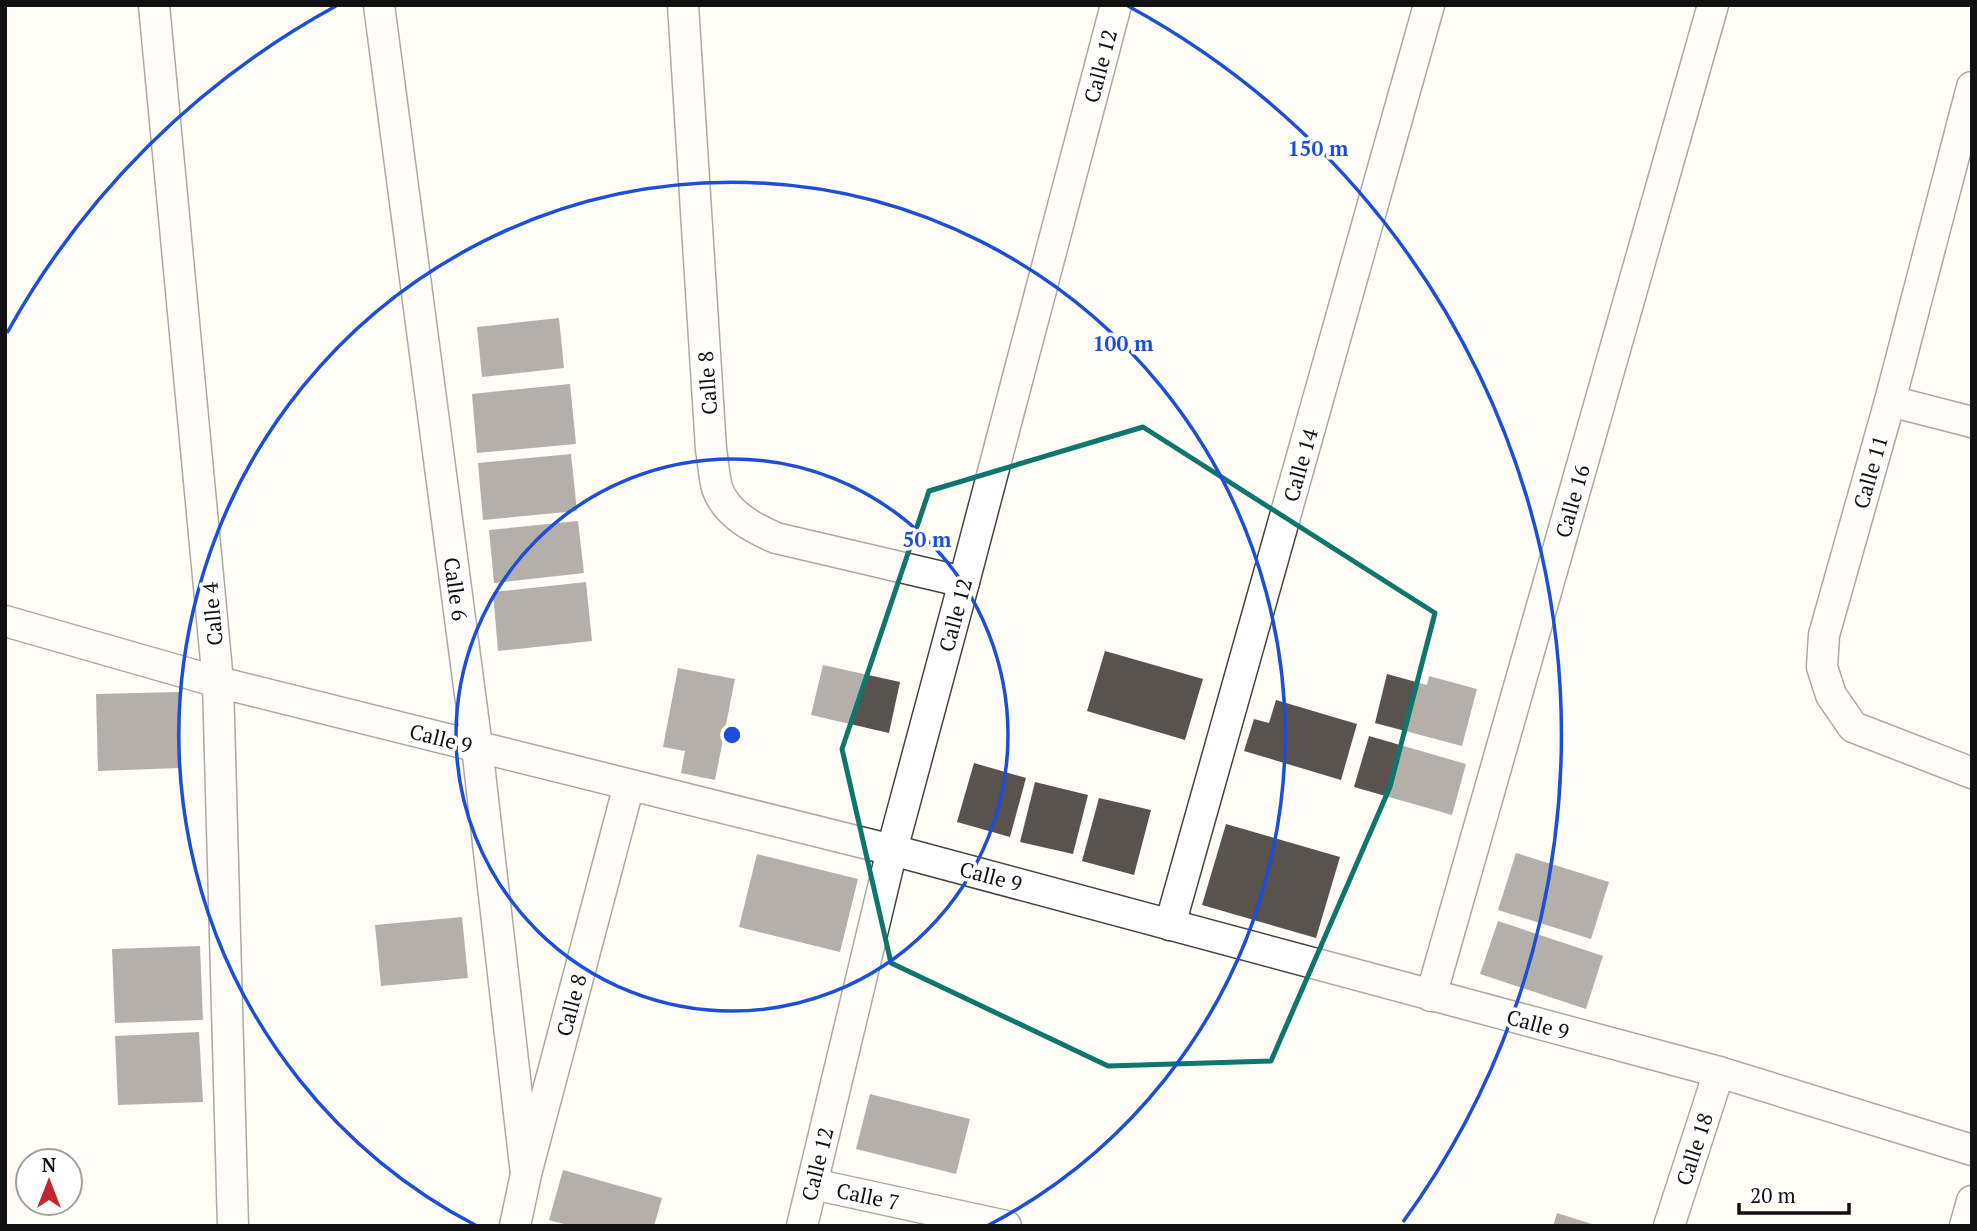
<svg xmlns="http://www.w3.org/2000/svg" width="1977" height="1231" font-family="'PT Serif',serif">
<style>
.building{fill:#5a524d}
.lines{fill:none;stroke-linecap:round;stroke-linejoin:round}
.street-casing{stroke:#444;stroke-width:33}
.street{stroke:#fff;stroke-width:30}
.marked{fill:none;stroke:#0f766e;stroke-width:5;stroke-linejoin:round}
.ring{fill:none;stroke:#1d4ed8;stroke-width:3.5}
.labels{text-anchor:middle;dominant-baseline:central;stroke-width:7;stroke-linejoin:round;paint-order:stroke}
.street-label{font-size:21px;fill:#111;stroke:#fff}
.centre{fill:#1d4ed8;stroke:#fff;stroke-width:3.5}
.ring-label{font-size:21px;text-anchor:middle;font-weight:bold;fill:#1d4ed8;stroke:#fff;stroke-width:7;stroke-linejoin:round;paint-order:stroke}
</style>
<rect width="100%" height="100%" fill="#fffdf5"/>
<g class="building">
<path d="M559,318L564,368L482,377L477,327Z"/>
<path d="M570,384L576,444L477,453L472,394Z"/>
<path d="M571,454L577,511L483,520L478,463Z"/>
<path d="M578,521L584,573L494,583L489,530Z"/>
<path d="M586,582L592,641L498,651L493,592Z"/>
<path d="M1105,651L1203,679L1185,740L1087,711Z"/>
<path d="M823,665L900,682L889,733L811,715Z"/>
<path d="M678,668L735,679L715,780L681,773L685,751L663,747Z"/>
<path d="M1387,674L1427,685L1429,676L1477,689L1462,746L1375,723Z"/>
<path d="M179,692L180,768L98,771L96,694Z"/>
<path d="M1276,700L1357,724L1341,780L1244,751L1254,719L1269,723Z"/>
<path d="M1369,736L1466,764L1452,815L1354,787Z"/>
<path d="M974,763L1026,778L1010,837L957,822Z"/>
<path d="M1035,782L1088,795L1073,854L1020,842Z"/>
<path d="M1099,798L1151,810L1134,875L1082,861Z"/>
<path d="M1226,824L1340,857L1316,938L1202,905Z"/>
<path d="M1516,853L1609,882L1591,939L1498,910Z"/>
<path d="M757,854L858,879L840,952L739,927Z"/>
<path d="M462,917L468,978L381,986L375,925Z"/>
<path d="M1498,921L1603,956L1586,1009L1480,974Z"/>
<path d="M200,946L203,1020L115,1023L112,949Z"/>
<path d="M199,1032L203,1102L118,1105L115,1036Z"/>
<path d="M870,1094L970,1119L956,1174L856,1149Z"/>
<path d="M563,1170L662,1198L654,1226H571L549,1220Z"/>
<path d="M1557,1213L1595,1225L1594,1226H1553Z"/>
</g>
<g class="lines">
<defs>
<g id="street">
<path d="M154,5L218,682L233,1226"/>
<path d="M379,5L477,747L526,1174"/>
<path d="M683,5L711,449C713,461 714,476 717,488C726,514 753,528 776,538L964,582"/>
<path d="M1972,87L1890,401L1824,635L1822,667L1831,695L1853,727L1972,773"/>
<path d="M1890,401L1972,422"/>
<path d="M5,621L218,682L892,850L1719,1072L1972,1150"/>
<path d="M1170,925L1429,5"/>
<path d="M1431,996L1713,5"/>
<path d="M813,1184L1006,1226"/>
<path d="M515,1226L526,1174L629,785"/>
<path d="M802,1226L892,850L964,582L1116,5"/>
<path d="M1669,1226L1719,1072"/>
<path d="M1965,1226L1972,1201"/>
</g>
</defs>
<use href="#street" class="street-casing"/>
<use href="#street" class="street"/>
</g>
<path d="M0 0H1977V1231H0ZM1143,427L1435,613L1390,787L1271,1061L1108,1066L891,963L842,749L929,491Z" fill="#fffdf5" fill-opacity=".55" fill-rule="evenodd"/>
<path class="marked" d="M1143,427L1435,613L1390,787L1271,1061L1108,1066L891,963L842,749L929,491Z"/>
<g class="ring">
<circle cx="732" cy="735" r="276"/>
<path d="M477 1226A553 553 0 1 1 987 1226"/>
<path d="M7 333A829 829 0 0 1 336 6M1128 6A829 829 0 0 1 1403 1222"/>
</g>
<g class="labels">
<g class="street-label">
<text transform="translate(1100 66) rotate(-75)">Calle 12</text>
<text transform="translate(707 383) rotate(-94)">Calle 8</text>
<text transform="translate(1300 465) rotate(-74)">Calle 14</text>
<text transform="translate(1870 472) rotate(-74)">Calle 11</text>
<text transform="translate(1572 501) rotate(-74)">Calle 16</text>
<text transform="translate(456 589) rotate(82)">Calle 6</text>
<text transform="translate(212 614) rotate(-95)">Calle 4</text>
<text transform="translate(955 615) rotate(-75)">Calle 12</text>
<text transform="translate(441 738) rotate(14)">Calle 9</text>
<text transform="translate(991 876) rotate(15)">Calle 9</text>
<text transform="translate(571 1005) rotate(-75)">Calle 8</text>
<text transform="translate(1538 1024) rotate(15)">Calle 9</text>
<text transform="translate(1694 1149) rotate(-72)">Calle 18</text>
<text transform="translate(817 1164) rotate(-76)">Calle 12</text>
<text transform="translate(868 1196) rotate(12)">Calle 7</text>
</g>
</g>
<circle cx="732" cy="735" r="10" class="centre"/>
<g class="ring-label">
<text x="1318" y="156">150 m</text>
<text x="1123" y="351">100 m</text>
<text x="927" y="547">50 m</text>
</g>
<rect width="1977" height="1231" fill="none" stroke="#111111" stroke-width="14"/>
<g transform="translate(49 1182)"><circle r="33" fill="#ffffff" stroke="#a0a0a0" stroke-width="2"/>
<path d="M0-5L12 26L0 18L-12 26Z" fill="#c4262e"/>
<text y="-10" font-size="19" font-weight="bold" text-anchor="middle" fill="#111111">N</text>
</g>
<path d="M1739 1203v10h110v-10" fill="none" stroke="#111111" stroke-width="3.5"/>
<text x="1750" y="1203" font-size="21" fill="#111111" stroke="#ffffff" stroke-width="5" paint-order="stroke">20 m</text>
</svg>
